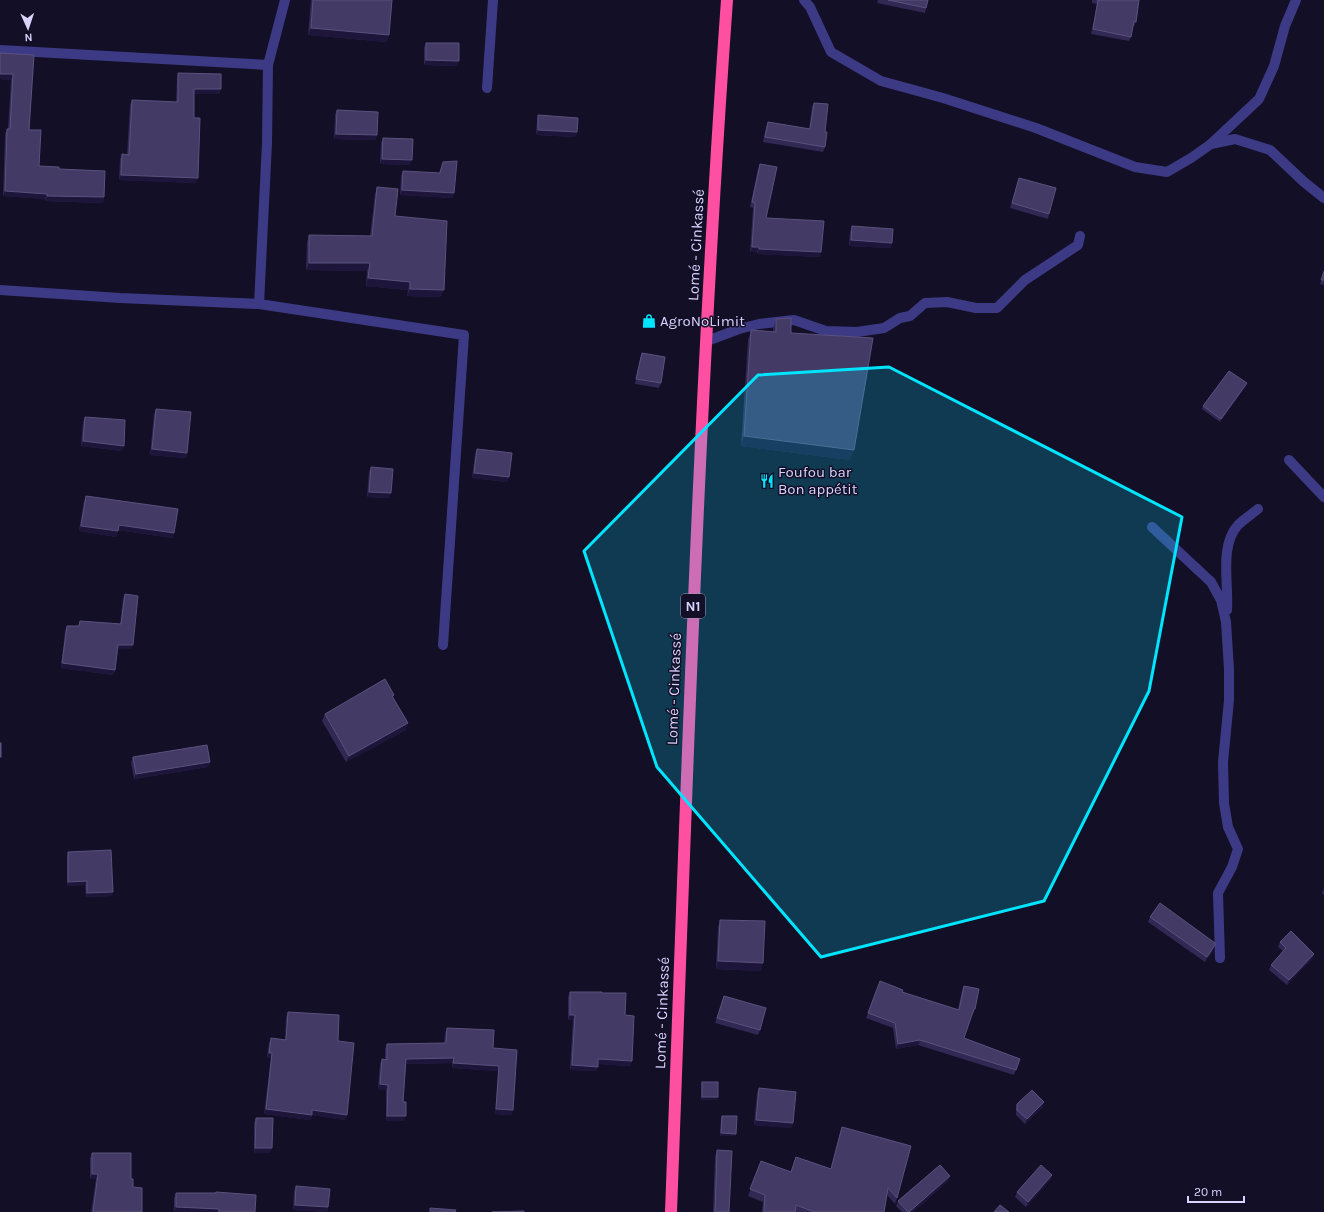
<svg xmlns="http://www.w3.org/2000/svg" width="1324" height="1212" font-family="Karla,sans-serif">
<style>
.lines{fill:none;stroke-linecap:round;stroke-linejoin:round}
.street{stroke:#3d3a85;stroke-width:10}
.highway{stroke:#ff4fa3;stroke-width:12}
.wall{fill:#312854}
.shaded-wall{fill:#1d163a}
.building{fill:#433a66;stroke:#5a527e}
.marked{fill:#00e5ff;fill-opacity:0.2;stroke:#00e5ff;stroke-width:3;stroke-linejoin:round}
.labels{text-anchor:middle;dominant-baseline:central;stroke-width:3;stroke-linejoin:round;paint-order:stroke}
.shield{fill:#130f26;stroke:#9e99be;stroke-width:1}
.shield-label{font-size:14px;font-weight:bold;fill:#d9d4ff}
.street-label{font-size:15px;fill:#d9d4ff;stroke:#130f26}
.poi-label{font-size:15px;fill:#d9d4ff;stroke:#130f26;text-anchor:start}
</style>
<rect width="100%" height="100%" fill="#130f26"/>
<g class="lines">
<g class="street">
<path d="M804,0L810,7L831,52L881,81L943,98L1036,128L1135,167L1167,172L1191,158L1211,144L1235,139L1270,150L1304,182L1324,198"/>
<path d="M0,50L268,65"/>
<path d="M487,88L493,0"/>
<path d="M1211,144L1259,99L1274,66L1285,26L1296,0"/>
<path d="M0,290L120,298L259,304L267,143L268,65L285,0"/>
<path d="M259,304L464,335L443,645"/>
<path d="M707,341L739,329L759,324L794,320L826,331L857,332L884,328L900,318L910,316L925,303L947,302L976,308H997L1025,280L1078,245L1080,236"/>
<path d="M1289,460L1324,497"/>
<path d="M1152,527L1211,582L1221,600L1226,622L1229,669V700L1223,762L1224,803L1228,827L1238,849L1232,867L1218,893L1220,958"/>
<path d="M1227,610C1229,584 1219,546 1238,525C1244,519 1252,514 1258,509"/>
</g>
<path class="highway" d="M671,1212C686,808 698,403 727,0"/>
</g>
<g class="wall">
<path d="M311,0H392L387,42L308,35Z"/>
<path d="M878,0H928L925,13L877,3Z"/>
<path d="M1092,0H1139L1136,22L1134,26H1133L1131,37L1129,41L1091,34L1097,4L1092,3Z"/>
<path d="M426,43L457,66L424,65V48Z"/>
<path d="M34,55L29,130L39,166L59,169L104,197L103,203L45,201V199L3,196L5,134L7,129H8L11,80L0,79Z"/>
<path d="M178,73L221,89L219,94H194V118L196,183L119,180L120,159L122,154L127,155L130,105L132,100L176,102L177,78Z"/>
<path d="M814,103L825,132V147L823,152L763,142L766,127L768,122L809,129L812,107Z"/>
<path d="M337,110L377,135L375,140L334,139L335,115Z"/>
<path d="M538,115L577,132L575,137L536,135L537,120Z"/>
<path d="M383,138L410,165L380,164L381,143Z"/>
<path d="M443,162L454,193L452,198L400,195L401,176L403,171L439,173Z"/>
<path d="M760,164L766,218L820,257L757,254V252H750L753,208L750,207L758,169Z"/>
<path d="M1019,178L1049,214L1048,219L1010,208Z"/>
<path d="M377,187L395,216L441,297L407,296L408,290L366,286L367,271L306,270L307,242L309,235L370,236L375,194Z"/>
<path d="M852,226L892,243L890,248L849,246L850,232Z"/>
<path d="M1324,271V285L1320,284Z"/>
<path d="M776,319L791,333L850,460L741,446L748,340L751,330L773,332V329Z"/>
<path d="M642,353L661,383L659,388L635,384L640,358Z"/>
<path d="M1247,383L1246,386L1220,422L1202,409L1203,406Z"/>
<path d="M156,409L187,453L186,458L150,455L154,414Z"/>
<path d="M85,417L122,451L81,446L83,422Z"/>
<path d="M477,449L509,477L507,482L472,478L475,454Z"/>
<path d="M371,467L389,498L367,497L369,472Z"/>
<path d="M86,496L174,533L172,538L118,530L116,537L79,531L84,501Z"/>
<path d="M125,594L131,649H117L115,670L113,675L61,668L65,631L67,626H78L80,621L120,624L123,599Z"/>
<path d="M394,695L393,697L406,730L346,762L322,721L325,714Z"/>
<path d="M133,757L210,762L208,767L134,779L131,762Z"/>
<path d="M68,852L112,896L86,897L85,885L67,886V856Z"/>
<path d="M1324,889V895L1322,893Z"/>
<path d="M1150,917L1213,951L1205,962L1148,922Z"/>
<path d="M720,920L761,971L716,969L718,927Z"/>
<path d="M1280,942L1314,954L1312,959L1287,985L1269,970L1271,965L1283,951L1278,947Z"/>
<path d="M880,981L902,992L958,1010L962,990L964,986L975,1009L973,1014L972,1013L964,1038L1020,1059L1014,1075L918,1045L896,1049L893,1028L866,1018Z"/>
<path d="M570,992L602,993L625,1015L632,1061L630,1066L598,1064V1067L596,1071L570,1070L573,1020H568V997Z"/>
<path d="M724,996L760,1030L758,1035L715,1023Z"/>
<path d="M288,1012L338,1041L345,1120L312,1115L310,1120L264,1114L271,1058H267L269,1043L271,1038L285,1040L286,1017Z"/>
<path d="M447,1028L493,1048L517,1050L513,1110L511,1115L495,1114L498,1071L452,1068V1063L406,1064L403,1102L404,1121H386V1090L378,1089L380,1064L382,1059H385V1049L387,1044L444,1043L445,1033Z"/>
<path d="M702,1082L717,1100H701V1084Z"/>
<path d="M759,1088L793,1123L791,1128L754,1125L757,1093Z"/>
<path d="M1017,1104L1043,1107L1025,1124L1016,1115V1109Z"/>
<path d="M722,1116L736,1134L735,1136H720L721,1118Z"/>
<path d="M256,1118L270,1153H254V1123Z"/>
<path d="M842,1127L897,1198L895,1204L887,1195L884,1212H762L763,1202L748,1196L761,1161L791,1172L831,1169L840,1133Z"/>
<path d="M717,1150L729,1212H713L715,1157Z"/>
<path d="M92,1153L131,1179L133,1187L142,1212H91L96,1179H90V1158Z"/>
<path d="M1052,1175L1050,1180L1026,1207L1015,1197L1017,1192Z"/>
<path d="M948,1181L913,1212H902L896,1206L898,1201Z"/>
<path d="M296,1186L328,1207L327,1212L293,1210L294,1191Z"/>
<path d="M176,1193L255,1212H174V1198Z"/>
</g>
<g class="shaded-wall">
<path d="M311,28L389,35L387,42L308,35Z"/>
<path d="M426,60L459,61L457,66L424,65Z"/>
<path d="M0,74H13L11,80L0,79Z"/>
<path d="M194,89H221L219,94H192Z"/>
<path d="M538,130L577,132L575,137L536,135Z"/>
<path d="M336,134L377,135L375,140L334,139Z"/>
<path d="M382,159L412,160L410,165L380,164Z"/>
<path d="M121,175L198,178L196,183L119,180Z"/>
<path d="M402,190L454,193L452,198L400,195Z"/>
<path d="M5,191L47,194L45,199L3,196Z"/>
<path d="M47,196L104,197L103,203L45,201Z"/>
<path d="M851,240L892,243L890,248L849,246Z"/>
<path d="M752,247H759L757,252H750Z"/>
<path d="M759,249L821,252L820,257L757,254Z"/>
<path d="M309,263H370L367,271L306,270Z"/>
<path d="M368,278L410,282L408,290L366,286Z"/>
<path d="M410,289L444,290L441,297L407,296Z"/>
<path d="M1247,383L1246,386L1220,422L1221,419Z"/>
<path d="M744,436L854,450L850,460L741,446Z"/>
<path d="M83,441L124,446L122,451L81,446Z"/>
<path d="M152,449L187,453L186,458L150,455Z"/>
<path d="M474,473L509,477L507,482L472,478Z"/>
<path d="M369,492L391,493L389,498L367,497Z"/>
<path d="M119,525L174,533L172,538L117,530Z"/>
<path d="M81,526L118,531L116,537L79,531Z"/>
<path d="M118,645H133L131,649H116Z"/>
<path d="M62,663L115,670L113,675L61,668Z"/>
<path d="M408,723L406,730L346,762L349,756Z"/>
<path d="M210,762L208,767L134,779L136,774Z"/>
<path d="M87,881L85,885L67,886L68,882Z"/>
<path d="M113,892L112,896L86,897L87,893Z"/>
<path d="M1215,945L1213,951L1205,962L1207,957Z"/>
<path d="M1314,954L1312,959L1287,985L1289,980Z"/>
<path d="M718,961L763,963L761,971L716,969Z"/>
<path d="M570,1015H575L573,1020H568Z"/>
<path d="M920,1040L918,1045L896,1049L898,1044Z"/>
<path d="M269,1053H272L271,1058H267Z"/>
<path d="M454,1058L452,1063L404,1064L406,1059Z"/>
<path d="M598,1059L632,1061L630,1066L596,1064Z"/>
<path d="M453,1063L499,1066L498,1071L452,1068Z"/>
<path d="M572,1065L598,1067L596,1071L570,1070Z"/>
<path d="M380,1084L388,1085L386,1090L378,1089Z"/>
<path d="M702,1097H718L717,1100H701Z"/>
<path d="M1044,1102L1043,1107L1025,1124L1027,1119Z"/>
<path d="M266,1109L312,1115L310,1120L264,1114Z"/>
<path d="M496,1109L513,1110L511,1115L495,1114Z"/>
<path d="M312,1110L347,1115L345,1120L310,1115Z"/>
<path d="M387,1116H406L404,1121H386Z"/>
<path d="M756,1120L793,1123L791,1128L754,1125Z"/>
<path d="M721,1133L736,1134L735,1136H720Z"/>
<path d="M255,1148H272L270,1153H254Z"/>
<path d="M92,1174H98L96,1179H90Z"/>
<path d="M1052,1175L1050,1180L1026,1207L1028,1202Z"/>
<path d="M950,1176L948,1181L913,1212H909Z"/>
<path d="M295,1205L328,1207L327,1212L293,1210Z"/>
<path d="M176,1207L219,1209L218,1212H174Z"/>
</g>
<g class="building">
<path d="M313,0H392L389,35L311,28Z"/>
<path d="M888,0H928L926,8Z"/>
<path d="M1098,0H1139L1136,22L1134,21L1131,37L1093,29Z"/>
<path d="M426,43H459V61L426,60Z"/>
<path d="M0,53L34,55L29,130H41L39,166L59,167V169L105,171L104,197L47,196V194L5,191L7,129H10L13,74H0Z"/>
<path d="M178,73L221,74V89H194V118H200L198,178L121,175L122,154L129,155L132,100L178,102Z"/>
<path d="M814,103L828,104L825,132H827L825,147L765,137L768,122L810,129Z"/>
<path d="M337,110L378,112L377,135L336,134Z"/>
<path d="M538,115L578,118L577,132L538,130Z"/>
<path d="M383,138L413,139L412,160L382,159Z"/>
<path d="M457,161L454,193L402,190L403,171L440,173L443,162Z"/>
<path d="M760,164L777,167L766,218L824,221L821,252L759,249V247H752L755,203L752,202Z"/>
<path d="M1019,178L1056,188L1049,214L1012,203Z"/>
<path d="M377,187L398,189L395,216L447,221L444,290L410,289V282L368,278L370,263H309V235L372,236Z"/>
<path d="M852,226L893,229L892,243L851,240Z"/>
<path d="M1324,271V280H1321Z"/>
<path d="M791,318V333L873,338L854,450L744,436L751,330L776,332V319Z"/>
<path d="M642,353L665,357L661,383L636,379Z"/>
<path d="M1229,371L1247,383L1221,419L1203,406Z"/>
<path d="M156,409L191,412L187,453L152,449Z"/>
<path d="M85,417L125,420L124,446L83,441Z"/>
<path d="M477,449L512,453L509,477L474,473Z"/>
<path d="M371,467L393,469L391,493L369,492Z"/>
<path d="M86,496L178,509L174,533L119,525L118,531L81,526Z"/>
<path d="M125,594L138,596L133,645H118L115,670L62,663L67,626H79L80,621L121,624Z"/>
<path d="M385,679L394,695L392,696L408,723L349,756L325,714Z"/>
<rect x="0" y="743" width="1" height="14"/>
<path d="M207,745L210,762L136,774L133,757Z"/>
<path d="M111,850L113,892L87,893V881L68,882V852Z"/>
<path d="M1160,903L1215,943V945L1207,957L1150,917Z"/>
<path d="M720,920L765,921L763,963L718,961Z"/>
<path d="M1291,931L1314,954L1289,980L1271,965L1286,948L1280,942Z"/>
<path d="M880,981L903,990L902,992L959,1010L964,986L979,989L975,1009H974L964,1038L1020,1059L1016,1070L920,1040L898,1044L895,1023L868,1013Z"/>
<path d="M570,992H602V993H626L625,1015L634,1016L632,1061L598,1059V1067L572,1065L575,1015H570Z"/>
<path d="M724,996L766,1008L760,1030L717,1018Z"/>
<path d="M288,1012L339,1015L338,1041L354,1043L347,1115L312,1110V1115L266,1109L272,1053H269L271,1038L286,1040Z"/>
<path d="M447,1028L494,1030L493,1048L517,1050L513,1110L496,1109L499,1066L453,1063L454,1058L406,1059L403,1102H406V1116H387L388,1085L380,1084L382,1059L387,1060V1044L446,1043Z"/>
<rect x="702" y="1082" width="16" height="15"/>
<path d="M759,1088L796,1092L793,1123L756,1120Z"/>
<path d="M1032,1090L1044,1102L1027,1119L1017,1110V1104Z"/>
<path d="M722,1116H737L736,1134L721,1133Z"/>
<path d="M256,1118H273L272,1148H255Z"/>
<path d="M842,1127L911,1146L897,1198L888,1188L884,1212H814L796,1205L795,1212H764L765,1195L750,1189L761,1161L791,1172L796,1157L831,1169Z"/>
<path d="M717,1150L732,1151L729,1212H715Z"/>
<path d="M92,1153H131V1179H133V1187L142,1188V1212H93L98,1174H92Z"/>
<path d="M940,1165L950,1176L909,1212H908L898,1201Z"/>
<path d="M1041,1165L1052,1175L1028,1202L1017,1192Z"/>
<path d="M296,1186L330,1189L328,1207L295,1205Z"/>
<path d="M216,1192L256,1195L255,1212H219V1209L176,1207V1193H216Z"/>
<path d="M1000,1205L1009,1212H994Z"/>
<path d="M430,1208L456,1210L455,1212H430Z"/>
<path d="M524,1211V1212H492Z"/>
</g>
<path class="marked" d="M889,367L1182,517L1149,691L1044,901L821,957L657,767L584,551L758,375Z"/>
<defs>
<symbol id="shop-bare" viewBox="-9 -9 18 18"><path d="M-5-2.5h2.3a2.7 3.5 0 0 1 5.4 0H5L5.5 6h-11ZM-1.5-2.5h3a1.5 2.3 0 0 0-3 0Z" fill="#00e5ff" stroke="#130f26" stroke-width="2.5" paint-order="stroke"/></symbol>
<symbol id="restaurant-bare" viewBox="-9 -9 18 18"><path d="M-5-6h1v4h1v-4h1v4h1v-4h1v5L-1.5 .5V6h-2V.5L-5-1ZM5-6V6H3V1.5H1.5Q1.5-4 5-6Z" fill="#00e5ff" stroke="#130f26" stroke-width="2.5" paint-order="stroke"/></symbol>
</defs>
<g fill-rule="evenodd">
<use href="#shop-bare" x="639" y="311" width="20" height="20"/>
<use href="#restaurant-bare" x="757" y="471" width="20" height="20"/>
</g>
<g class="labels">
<rect class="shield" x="681" y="594" width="24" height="24" rx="3"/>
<g class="shield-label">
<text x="693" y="606">N1</text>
</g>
<g class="street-label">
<text transform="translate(696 245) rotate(-87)">Lomé - Cinkassé</text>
<text transform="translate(674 689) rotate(-88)">Lomé - Cinkassé</text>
<text transform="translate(662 1013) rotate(-88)">Lomé - Cinkassé</text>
</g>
<g class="poi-label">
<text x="660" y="321">AgroNoLimit</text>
<text x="778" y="472">Foufou bar<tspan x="778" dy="17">Bon appétit</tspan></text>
</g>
</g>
<g transform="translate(28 28) rotate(177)" stroke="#130f26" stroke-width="3" paint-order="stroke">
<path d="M0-3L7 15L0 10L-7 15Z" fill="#d9d4ff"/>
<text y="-6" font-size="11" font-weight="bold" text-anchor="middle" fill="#d9d4ff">N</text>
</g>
<path d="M1188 1196v6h56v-6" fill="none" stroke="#d9d4ff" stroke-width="2"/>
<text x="1194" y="1196" font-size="12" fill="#d9d4ff" stroke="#130f26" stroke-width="3" paint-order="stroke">20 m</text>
</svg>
